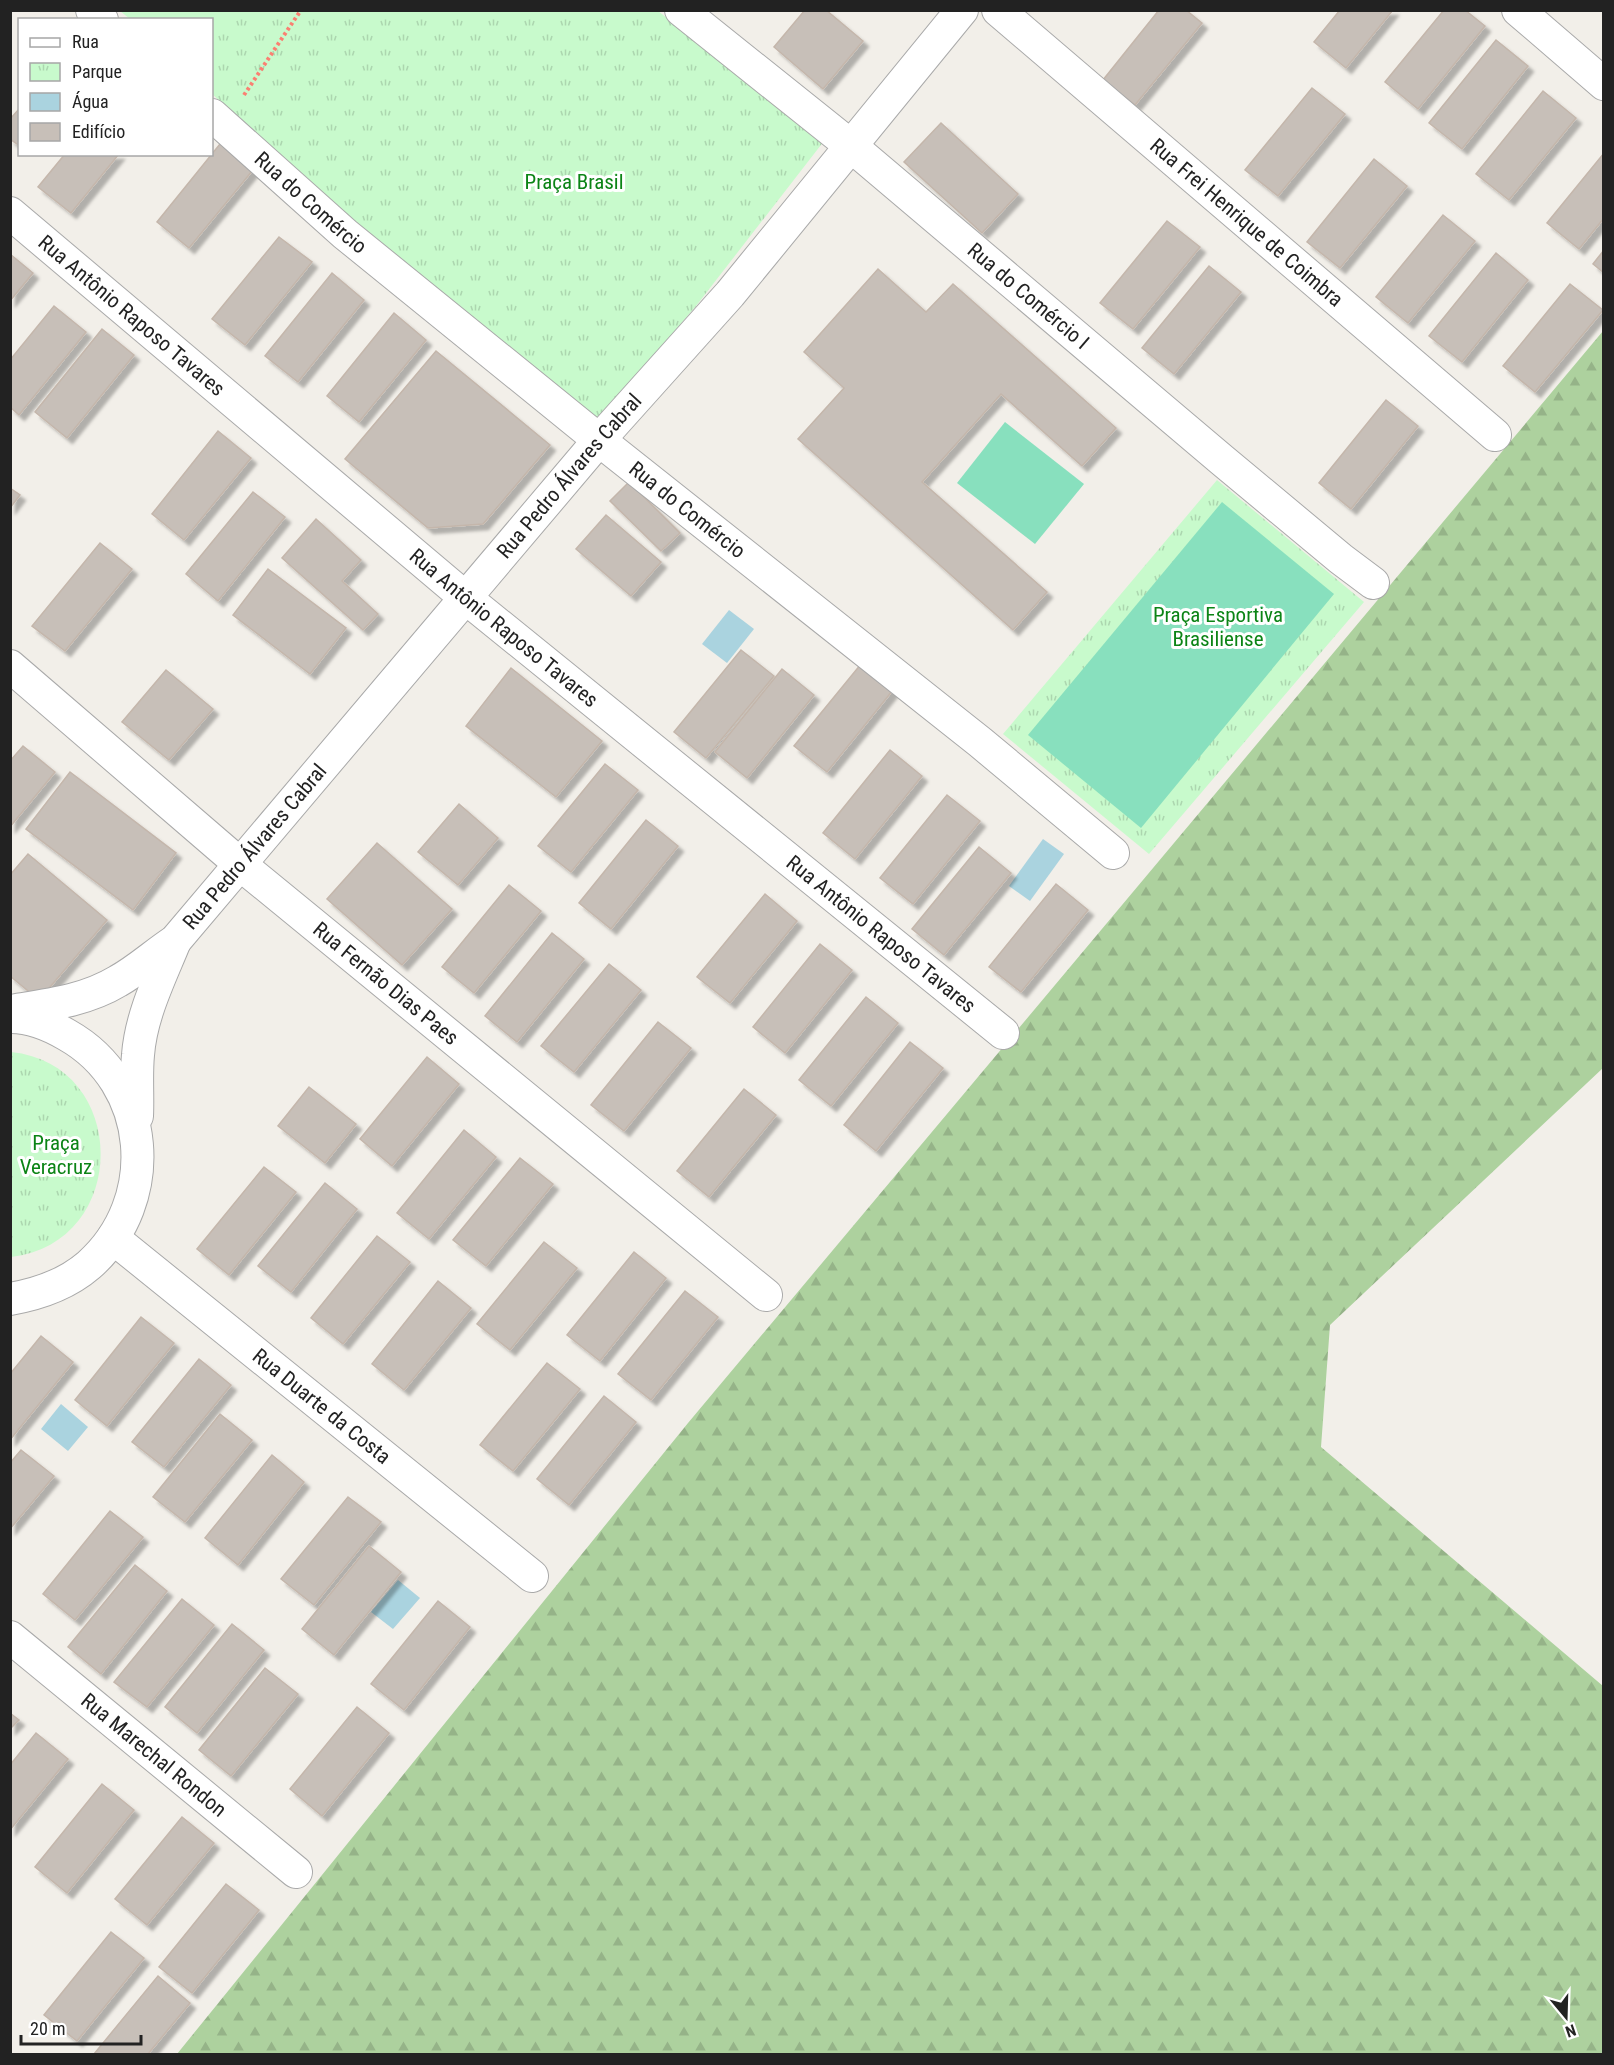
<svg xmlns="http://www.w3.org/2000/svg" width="1614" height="2065" font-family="'Roboto Condensed',sans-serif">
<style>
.forest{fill:url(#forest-firs)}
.park{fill:url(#park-tufts)}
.pitch{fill:#88e0be}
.water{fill:#aad3df}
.building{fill:#c7bfb8;stroke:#c4b6ab;stroke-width:1.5;filter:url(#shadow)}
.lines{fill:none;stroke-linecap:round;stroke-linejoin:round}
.minor-casing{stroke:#a9a9a9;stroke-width:34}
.path{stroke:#fa8072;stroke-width:4;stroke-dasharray:3 3;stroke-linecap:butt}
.minor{stroke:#fff;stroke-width:32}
.labels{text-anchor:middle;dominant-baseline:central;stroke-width:6;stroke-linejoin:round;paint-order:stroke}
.park-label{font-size:21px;fill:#0c8416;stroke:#fff}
.street-label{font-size:21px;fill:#222;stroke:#fff}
</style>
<defs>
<pattern id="forest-firs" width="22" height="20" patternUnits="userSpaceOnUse" patternTransform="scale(1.5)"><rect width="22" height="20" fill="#add19e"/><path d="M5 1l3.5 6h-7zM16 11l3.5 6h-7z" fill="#95b388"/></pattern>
<pattern id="park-tufts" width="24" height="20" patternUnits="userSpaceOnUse" patternTransform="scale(1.5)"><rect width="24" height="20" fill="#c8facc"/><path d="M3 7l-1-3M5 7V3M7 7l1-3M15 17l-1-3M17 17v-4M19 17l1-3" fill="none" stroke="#acd6af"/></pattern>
<filter id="shadow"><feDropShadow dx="5.5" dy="5.5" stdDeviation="1.5" flood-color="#0004"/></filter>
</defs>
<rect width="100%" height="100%" fill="#f2efe9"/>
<path class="forest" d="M1603,331V1068L1330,1325L1321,1447L1603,1686V2054H177L688,1423Z"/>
<g class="park">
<path d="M120,11H658L824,141L696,306L596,423L351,221L316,186L212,94V20L130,19Z"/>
<path d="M1217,480L1364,602L1149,854L1003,734Z"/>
<path d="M11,1052C130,1064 131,1243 11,1257Z"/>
</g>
<g class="pitch">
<path d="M1005,422L1084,484L1035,544L957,483Z"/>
<path d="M1222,502L1334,594L1141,828L1028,735Z"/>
</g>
<g class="water">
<path d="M729,610L754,629L727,663L702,644Z"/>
<path d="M1043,839L1064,854L1030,901L1009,886Z"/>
<path d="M61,1404L88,1427L68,1451L41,1429Z"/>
<path d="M398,1580L420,1598L393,1629L371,1612Z"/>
</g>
<g class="building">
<path d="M805,10H826L863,41L823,89L774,47Z"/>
<path d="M1159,10H1186L1202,23L1135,105L1103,80Z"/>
<path d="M1340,10H1393L1346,68L1314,42Z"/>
<path d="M1444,10H1465L1485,26L1418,109L1385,82Z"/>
<path d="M1496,40L1528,66L1462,149L1429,123Z"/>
<path d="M1312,88L1345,114L1278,196L1245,170Z"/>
<path d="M1543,91L1576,118L1509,200L1476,174Z"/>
<path d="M20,108V146L10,139V119Z"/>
<path d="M941,123L1018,194L982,233L904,162Z"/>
<path d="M224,139L257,165L189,248L157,222Z"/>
<path d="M1604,153V218L1579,249L1547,223Z"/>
<path d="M65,154H119L71,213L38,187Z"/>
<path d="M1374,159L1407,186L1340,268L1307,242Z"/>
<path d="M1443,215L1475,241L1408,323L1376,297Z"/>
<path d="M1167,221L1200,247L1133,329L1100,303Z"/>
<path d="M279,237L312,262L245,345L212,319Z"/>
<path d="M1604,250V273L1593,264Z"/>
<path d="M1496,253L1528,280L1462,362L1429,336Z"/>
<path d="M10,254L33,273L10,301Z"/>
<path d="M1209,266L1241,292L1174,374L1142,348Z"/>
<path d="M878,269L926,312L953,284L1116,428L1082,466L1001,394L922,482L1047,592L1013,630L798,439L844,388L804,352Z"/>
<path d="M332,273L364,300L298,382L265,356Z"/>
<path d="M1570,284L1603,310L1535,392L1503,366Z"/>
<path d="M54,306L86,332L19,415L10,407V360Z"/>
<path d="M394,313L426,340L359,422L327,396Z"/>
<path d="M102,329L134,355L67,438L35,412Z"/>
<path d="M436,351L550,445L483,524L428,528L345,459Z"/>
<path d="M1386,400L1418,426L1351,509L1319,483Z"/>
<path d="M218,431L251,458L184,540L152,514Z"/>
<path d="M629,482L680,533L661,551L610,501Z"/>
<path d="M10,488L20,495L10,508Z"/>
<path d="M253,492L285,517L218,601L186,574Z"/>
<path d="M606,515L661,562L631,596L576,549Z"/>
<path d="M316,519L361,560L342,581L378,614L363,630L282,558Z"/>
<path d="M100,543L132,569L65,651L32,626Z"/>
<path d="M268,569L346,628L310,674L233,615Z"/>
<path d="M741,650L774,676L706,758L674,732Z"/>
<path d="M861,664L893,690L827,772L794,746Z"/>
<path d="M511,668L602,741L556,797L466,726Z"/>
<path d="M782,669L814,695L747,778L715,752Z"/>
<path d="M166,670L213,709L169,760L122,722Z"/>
<path d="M23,746L55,772L10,827V761Z"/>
<path d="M890,750L922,776L855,859L823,833Z"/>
<path d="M605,764L638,790L571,872L538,846Z"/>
<path d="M70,772L176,853L133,910L26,829Z"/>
<path d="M947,795L980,821L913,904L880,878Z"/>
<path d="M459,804L498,838L458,885L418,852Z"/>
<path d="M646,820L678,846L611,929L579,903Z"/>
<path d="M377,843L452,909L402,965L327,899Z"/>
<path d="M979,847L1011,873L944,955L912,929Z"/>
<path d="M28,854L107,920L39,1000L10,976V875Z"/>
<path d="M1056,884L1088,910L1021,992L989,967Z"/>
<path d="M509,885L541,911L474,993L442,967Z"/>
<path d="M765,894L797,921L730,1003L697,977Z"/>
<path d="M552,933L584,959L517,1042L485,1016Z"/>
<path d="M820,944L852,970L785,1053L753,1027Z"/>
<path d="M609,964L641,990L574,1072L541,1046Z"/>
<path d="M866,997L898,1023L831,1106L799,1080Z"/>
<path d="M658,1022L691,1048L624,1131L591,1105Z"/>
<path d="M910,1042L943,1068L876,1151L844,1125Z"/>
<path d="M427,1057L459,1084L392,1166L360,1139Z"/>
<path d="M309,1087L356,1124L325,1163L278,1126Z"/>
<path d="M744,1089L776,1115L709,1197L677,1171Z"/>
<path d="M464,1130L496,1157L429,1239L397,1213Z"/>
<path d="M520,1158L553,1184L486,1266L453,1240Z"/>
<path d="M264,1167L296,1192L229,1275L197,1249Z"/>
<path d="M325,1183L357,1209L291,1292L258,1266Z"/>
<path d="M377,1236L410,1262L343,1344L311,1318Z"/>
<path d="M544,1242L577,1268L510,1350L477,1324Z"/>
<path d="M634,1252L666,1278L600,1361L567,1335Z"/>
<path d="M438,1281L471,1308L404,1390L372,1364Z"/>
<path d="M685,1291L718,1317L651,1400L618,1374Z"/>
<path d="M141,1317L174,1343L107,1426L75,1400Z"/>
<path d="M41,1336L73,1362L10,1440V1374Z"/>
<path d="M199,1359L231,1385L164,1467L132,1442Z"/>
<path d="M547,1363L580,1389L513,1471L480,1445Z"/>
<path d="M604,1396L636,1422L569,1505L537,1479Z"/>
<path d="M220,1414L252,1440L185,1522L153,1497Z"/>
<path d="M21,1450L54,1476L10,1529V1463Z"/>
<path d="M272,1455L304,1482L238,1565L205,1538Z"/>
<path d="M348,1497L381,1522L314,1605L281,1579Z"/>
<path d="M110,1511L143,1537L75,1620L43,1594Z"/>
<path d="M369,1546L401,1572L334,1655L302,1629Z"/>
<path d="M135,1565L167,1591L101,1674L68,1647Z"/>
<path d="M182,1599L214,1625L147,1707L114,1682Z"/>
<path d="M438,1601L470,1627L404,1710L371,1684Z"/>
<path d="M232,1624L264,1650L197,1733L165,1707Z"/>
<path d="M265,1668L298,1694L231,1776L199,1750Z"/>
<path d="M357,1707L389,1733L322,1816L290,1789Z"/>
<path d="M10,1713L19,1720L10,1729Z"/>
<path d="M36,1733L68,1759L10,1830V1765Z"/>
<path d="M102,1784L134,1810L67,1893L35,1867Z"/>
<path d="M182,1817L214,1843L147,1925L115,1899Z"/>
<path d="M226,1884L259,1910L192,1993L159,1967Z"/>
<path d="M111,1932L144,1958L77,2041L44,2015Z"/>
<path d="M158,1976L190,2003L148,2054H94Z"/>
</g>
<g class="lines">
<defs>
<g id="minor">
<path d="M92,10L102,20"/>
<path id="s1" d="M681,10L851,146L1222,460L1341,559L1373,583"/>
<path id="s2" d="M998,10L1495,435"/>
<path d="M1518,10L1604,84"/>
<path id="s3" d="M212,115L345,234L599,440L980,742L1113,853"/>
<path id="s4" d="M10,213L467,599L1003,1033"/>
<path id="s5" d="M10,666L241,865L766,1295"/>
<path id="s6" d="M10,1011C47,1005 85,1001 118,981C138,970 155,954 175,941L599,440L730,294L962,10"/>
<path d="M137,1116C138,1096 136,1075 138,1055C141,1015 160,978 175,941"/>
<path id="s7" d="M113,1238L532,1576"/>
<path d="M10,1299C39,1294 67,1284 89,1265C161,1201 152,1083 67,1035C50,1025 31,1017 11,1017"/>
<path id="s8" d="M10,1637L296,1872"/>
</g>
</defs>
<use href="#minor" class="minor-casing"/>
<path class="path" d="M244,95L301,10"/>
<use href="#minor" class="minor"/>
</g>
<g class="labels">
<g class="park-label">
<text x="574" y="182">Praça Brasil</text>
<text x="1218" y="615">Praça Esportiva<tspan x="1218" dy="24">Brasiliense</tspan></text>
<text x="56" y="1143">Praça<tspan x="56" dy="24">Veracruz</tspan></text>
</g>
<g class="street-label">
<text stroke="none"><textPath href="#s3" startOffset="132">Rua do Comércio</textPath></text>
<text stroke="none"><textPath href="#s2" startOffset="327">Rua Frei Henrique de Coimbra</textPath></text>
<text stroke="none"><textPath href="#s1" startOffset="450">Rua do Comércio I</textPath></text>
<text stroke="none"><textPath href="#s4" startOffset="159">Rua Antônio Raposo Tavares</textPath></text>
<text stroke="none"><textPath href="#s6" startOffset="792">Rua Pedro Álvares Cabral</textPath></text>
<text stroke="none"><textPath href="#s3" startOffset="618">Rua do Comércio</textPath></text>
<text stroke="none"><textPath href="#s4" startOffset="645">Rua Antônio Raposo Tavares</textPath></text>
<text stroke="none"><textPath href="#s6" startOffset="306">Rua Pedro Álvares Cabral</textPath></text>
<text stroke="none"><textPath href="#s4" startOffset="1131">Rua Antônio Raposo Tavares</textPath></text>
<text stroke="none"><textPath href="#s5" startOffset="492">Rua Fernão Dias Paes</textPath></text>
<text stroke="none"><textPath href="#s7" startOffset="268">Rua Duarte da Costa</textPath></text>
<text stroke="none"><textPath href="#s8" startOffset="186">Rua Marechal Rondon</textPath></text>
</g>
</g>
<rect width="1614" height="2065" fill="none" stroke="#222222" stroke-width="24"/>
<rect x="18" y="18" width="195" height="138" fill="#ffffff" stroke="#a7a7a7" stroke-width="1.5"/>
<rect x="30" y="38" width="30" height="9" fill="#ffffff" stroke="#a7a7a7" stroke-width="1.5"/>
<text x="72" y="48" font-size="18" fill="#222222">Rua</text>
<rect x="30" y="63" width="30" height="18" fill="url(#park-tufts)" stroke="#a7a7a7" stroke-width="1.5"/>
<text x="72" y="78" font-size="18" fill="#222222">Parque</text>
<rect x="30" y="93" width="30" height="18" fill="#aad3df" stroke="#a7a7a7" stroke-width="1.5"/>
<text x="72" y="108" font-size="18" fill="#222222">Água</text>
<rect x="30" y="123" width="30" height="18" fill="#c7bfb8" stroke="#a7a7a7" stroke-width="1.5"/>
<text x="72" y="138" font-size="18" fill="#222222">Edifício</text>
<g transform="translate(1566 2017) rotate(161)" stroke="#ffffff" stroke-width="4.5" paint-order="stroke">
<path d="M0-4.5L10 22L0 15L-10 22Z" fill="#222222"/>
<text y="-9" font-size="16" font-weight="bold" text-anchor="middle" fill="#222222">N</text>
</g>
<path d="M21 2035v9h120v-9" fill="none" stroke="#222222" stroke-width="3"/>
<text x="30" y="2035" font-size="18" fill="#222222" stroke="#ffffff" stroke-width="4.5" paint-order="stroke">20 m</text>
</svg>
